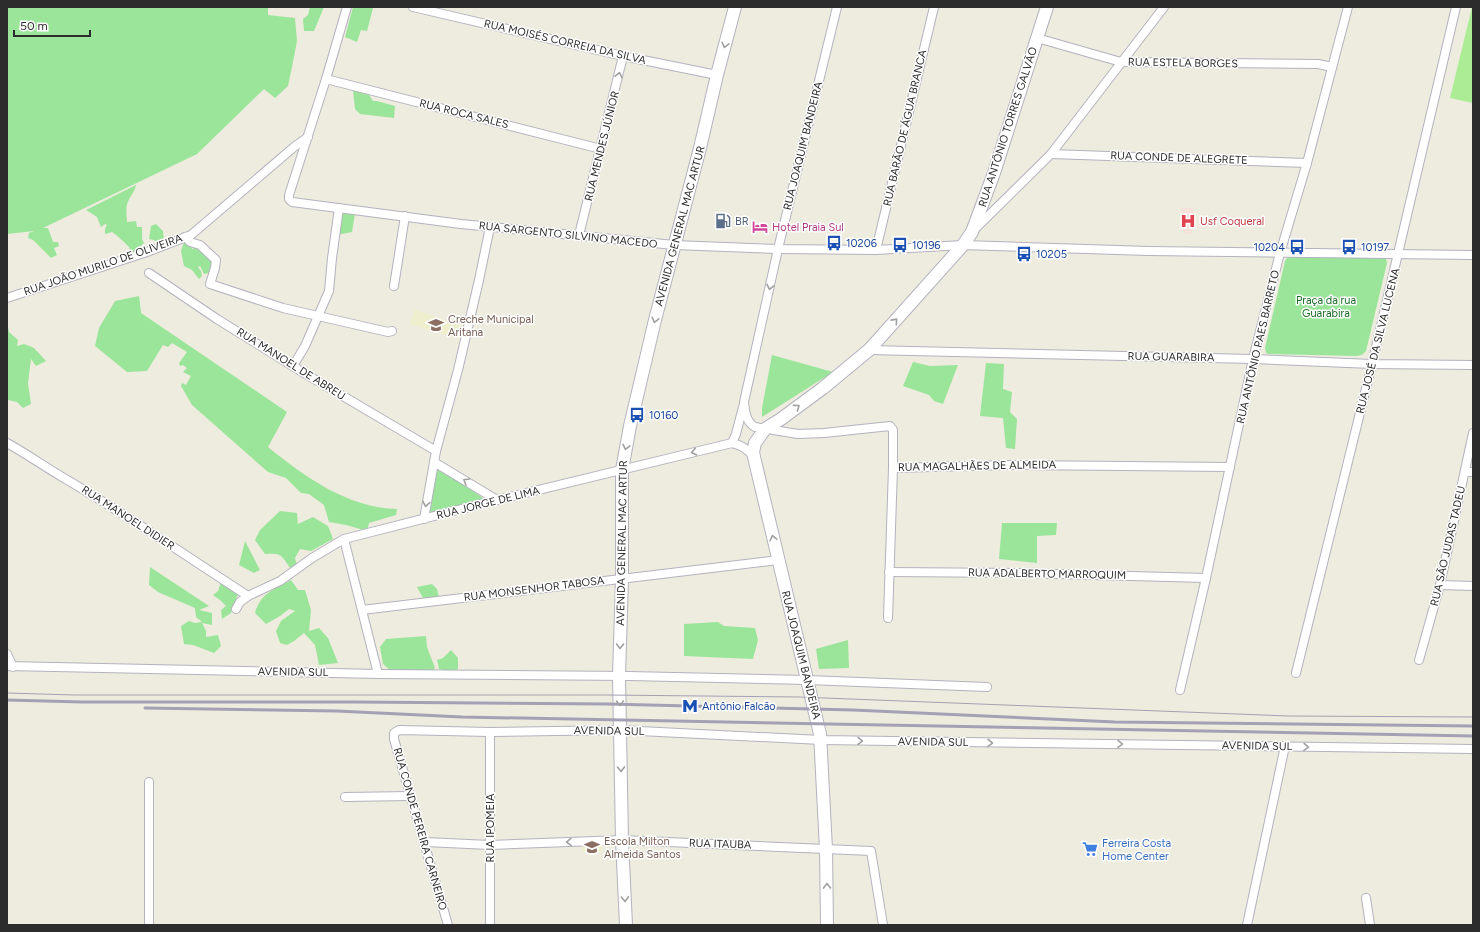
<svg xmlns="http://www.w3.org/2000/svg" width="1480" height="932" font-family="Figtree,sans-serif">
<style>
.education{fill:#efefcd}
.medical{fill:#f4e2db}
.green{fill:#9be59a}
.pitch{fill:#abec95}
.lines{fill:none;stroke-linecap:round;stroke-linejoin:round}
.minor-casing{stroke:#b3b2bf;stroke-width:10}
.secondary-casing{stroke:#b3b2bf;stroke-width:14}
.minor{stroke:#fff;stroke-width:8}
.secondary{stroke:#fff;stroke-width:12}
.tram{stroke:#a4a0b6;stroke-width:1}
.rail{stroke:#a4a0b6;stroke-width:3}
.oneway{stroke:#a0a0a0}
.labels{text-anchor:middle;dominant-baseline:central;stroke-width:3;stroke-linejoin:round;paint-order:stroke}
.street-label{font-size:11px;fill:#2c2c2c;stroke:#fff}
.service-label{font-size:11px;fill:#4e5e75;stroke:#fff;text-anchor:start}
.health-label{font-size:11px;fill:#be3a42;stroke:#fff;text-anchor:start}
.hotel-label{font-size:11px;fill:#b23c85;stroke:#fff;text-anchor:start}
.transit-label{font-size:11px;fill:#164399;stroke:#fff;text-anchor:start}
.park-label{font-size:11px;fill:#196b23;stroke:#fff}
.education-label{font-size:11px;fill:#785e54;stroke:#fff;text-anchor:start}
.shop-label{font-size:11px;fill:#366cbe;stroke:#fff;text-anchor:start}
</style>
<rect width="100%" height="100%" fill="#eeecde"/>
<g class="education">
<path d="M415,310L462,326L459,339L410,324Z"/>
<path d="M602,843V852L583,851L582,844Z"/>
</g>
<path class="medical" d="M1181,207L1194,209L1191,234L1183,233Z"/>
<g class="green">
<path d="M7,7H268V15L295,18L297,41L292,67L288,86L275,98L264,89L197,154L43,228H48L53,242H58L59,246L54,248L57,255L51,258L33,240L28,238L29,233L34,231L7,234Z"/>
<path d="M310,7H324L314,31H304L303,19L308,15Z"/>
<path d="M353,7H372L373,8L367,31L361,30L357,42L345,37Z"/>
<path d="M353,90L369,95L373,101H377L395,106L394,118L360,114L355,109Z"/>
<path d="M136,185C135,192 130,196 128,202C125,208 127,216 127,222L136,221L137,227H142V239L144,243L133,253C129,250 130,247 127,245C122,240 118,236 112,232L105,234V229L107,225L105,224L101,227L97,217L86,210Z"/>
<path d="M340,211L355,213L352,232L337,235Z"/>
<path d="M156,224L163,231L164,240L157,242L154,240L149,239L151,226Z"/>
<path d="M189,241L192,249L199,247L215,263L214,272L204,274L200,266L198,267L201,271L202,276L199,279L192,270L184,266L181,251L184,242Z"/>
<path d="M1290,257L1384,258L1386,259L1387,263L1366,351L1362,355L1356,356L1269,354L1266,353L1265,348L1285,261L1287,258Z"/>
<path d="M139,296L141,313L287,412L268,447C305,477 348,508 397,509L396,515L369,523L367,531L346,525L329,522L324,505L309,494L301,493L286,478L268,472L192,405L181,386L182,383L186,385L191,376L183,372L187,368L183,365L180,366L179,363L187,352L172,343L168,347L163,345L147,371L127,372L95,346L99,328L115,301Z"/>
<path d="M7,322L9,332L18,340L17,346L24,344L34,348L46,361L36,366L31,359L28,383L31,404L23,408L17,402L8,400Z"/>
<path d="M772,355L833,372L762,417V408Z"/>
<path d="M913,362L930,366L958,365L943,404L934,401L929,395L903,386Z"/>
<path d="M986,363L1004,364L1003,389L1012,392L1010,412L1017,419L1015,449L1006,448L1003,418L980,416Z"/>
<path d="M436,466L486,500L428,515Z"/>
<path d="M280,511L297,513L298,524L313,517L328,526L333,539L311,551L300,549L295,558L297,566L290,568C281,554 281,553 265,554L255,540L260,530Z"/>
<path d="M1002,523H1057L1056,535L1037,536V563L999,559Z"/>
<path d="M245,541L260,570L254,573L239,565Z"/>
<path d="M150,567L209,606L199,610L212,613V625L202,623L206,631V637L218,635L221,646L214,653L193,645L184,644L181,626L189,621L195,623L202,622L196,617L195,608L158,592L149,585Z"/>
<path d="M291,580L298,590H305L311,610L309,631L319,628L328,638L338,663L319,665L315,645L304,633L294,641L287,645L280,643L276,631L281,621L295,611L289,609L280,616L266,624L255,613C260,594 274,589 291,580Z"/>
<path d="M221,582L238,594L231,613L222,619L221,610L226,606L220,600L213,595L218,591Z"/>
<path d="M432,584L437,589L439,597L429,600L423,598L417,587Z"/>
<path d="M718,622L724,626L755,628L758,640L753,659L684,656V624Z"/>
<path d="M426,636L427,647L435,668L431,672H392L383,664L380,647L386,639Z"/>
<path d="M848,640L849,668L819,669L816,649Z"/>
<path d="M451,650L458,658V669L451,672L439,669L437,660L443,658Z"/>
</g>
<path class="pitch" d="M1472,7H1473V103L1450,98Z"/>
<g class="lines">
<defs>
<g id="minor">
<path d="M347,7L326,79L289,195V199L292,202L461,224L674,245L778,249L876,250L963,245L1148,251L1473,255"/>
<path d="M413,7L623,56L717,75"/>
<path d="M837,7L778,249L744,402C745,412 746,422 755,427L798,434L824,433L890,426L893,430V468L1010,465L1230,467"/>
<path d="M1037,38L1121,62L1318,64L1332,67"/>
<path d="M326,79L601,149"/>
<path d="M1051,154L1307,163"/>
<path d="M975,229L1051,154L1164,7"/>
<path d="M579,235L623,56"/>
<path d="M185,237L190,242L200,245L216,260L215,268L210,284L283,308L388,332L392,331"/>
<path d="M876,250L934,7"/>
<path d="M149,273L217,319L304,373L436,451"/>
<path d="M394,286L405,216"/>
<path d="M7,298L147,252L191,235L294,147L308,137"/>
<path d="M869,350L1253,359L1372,364L1473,365"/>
<path d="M293,366L305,346L329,291L332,258L339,208"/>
<path d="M7,443C27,454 45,467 64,478C127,515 186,556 248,596"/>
<path d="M732,443L736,434L743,407"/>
<path d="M434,462L497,500"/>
<path d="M1465,472H1473"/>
<path d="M424,519L436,451L458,370L479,280L490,227"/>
<path d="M344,539L378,674"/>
<path d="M889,572L1019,573L1206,578"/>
<path d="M1440,585L1473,586"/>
<path d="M236,609L240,602L248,596L280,581L312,558L344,539L497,500L732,443C742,445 748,449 754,457"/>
<path d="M362,610L778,560"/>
<path d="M888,618L893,468"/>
<path d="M7,654L13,667"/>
<path d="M1419,660L1440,585L1473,433"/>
<path d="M7,666L378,674L629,676L808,680L987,687"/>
<path d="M1296,673L1372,364L1456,7"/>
<path d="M1180,690L1206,578L1253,359L1280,253L1307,163L1348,7"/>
<path d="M149,782V925"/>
<path d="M345,797L411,796"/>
<path d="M425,842L490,845L622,840L871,851L883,925"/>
<path d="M1366,898L1370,925"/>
<path d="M448,925L394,739V733L399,730L490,732L620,730L821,740L1473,749"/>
<path d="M490,925V732"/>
<path d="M1247,925L1285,746"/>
</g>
<g id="secondary">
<path d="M626,925L622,840L619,676L622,579V470L630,426L655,320L700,148L717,75L735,7"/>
<path d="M827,925L826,849L820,734L754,457L753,452L755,443L765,429L781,419L823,388L869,350L963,245L972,232L994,173L1047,7"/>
</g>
</defs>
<use href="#minor" class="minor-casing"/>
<use href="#secondary" class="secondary-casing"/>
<use href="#minor" class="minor"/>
<use href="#secondary" class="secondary"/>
<path class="tram" d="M7,693L74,695H607L799,697L1288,716L1473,717"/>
<g class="rail">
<path d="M7,700L82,702H355L607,704L853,710L1115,722L1473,726"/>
<path d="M145,708L337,711L462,717L1473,736"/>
</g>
</g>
<defs><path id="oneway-chevron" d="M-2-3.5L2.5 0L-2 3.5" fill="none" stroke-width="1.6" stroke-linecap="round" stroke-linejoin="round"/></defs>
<g class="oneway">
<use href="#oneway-chevron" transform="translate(725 45) rotate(104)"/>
<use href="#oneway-chevron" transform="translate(619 75) rotate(-77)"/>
<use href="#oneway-chevron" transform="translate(770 287) rotate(102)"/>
<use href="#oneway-chevron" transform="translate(655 320) rotate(104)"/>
<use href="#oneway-chevron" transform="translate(895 321) rotate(-48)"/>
<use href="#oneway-chevron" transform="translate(797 407) rotate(-36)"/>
<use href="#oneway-chevron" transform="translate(626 447) rotate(102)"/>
<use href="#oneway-chevron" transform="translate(694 452) rotate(168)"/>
<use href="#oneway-chevron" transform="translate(466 481) rotate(-149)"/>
<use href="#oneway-chevron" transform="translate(426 504) rotate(101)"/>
<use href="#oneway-chevron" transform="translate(773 538) rotate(-103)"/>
<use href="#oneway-chevron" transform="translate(620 646) rotate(92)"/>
<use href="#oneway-chevron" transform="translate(620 703) rotate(88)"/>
<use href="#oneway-chevron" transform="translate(860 741) rotate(1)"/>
<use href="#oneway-chevron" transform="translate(990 743) rotate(1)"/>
<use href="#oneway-chevron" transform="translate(1120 744) rotate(1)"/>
<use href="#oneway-chevron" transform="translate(1306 747) rotate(1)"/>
<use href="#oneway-chevron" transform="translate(621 769) rotate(89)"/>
<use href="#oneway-chevron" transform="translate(569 842) rotate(178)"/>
<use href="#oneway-chevron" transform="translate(827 886) rotate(-91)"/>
<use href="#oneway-chevron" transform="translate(625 899) rotate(87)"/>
</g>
<defs>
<symbol id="fuel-bare" viewBox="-9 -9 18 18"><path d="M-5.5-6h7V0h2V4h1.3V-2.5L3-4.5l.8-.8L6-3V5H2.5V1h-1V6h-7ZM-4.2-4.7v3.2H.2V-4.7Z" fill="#5c6f8a" stroke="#fff" stroke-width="2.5" paint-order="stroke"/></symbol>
<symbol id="hospital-bare" viewBox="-9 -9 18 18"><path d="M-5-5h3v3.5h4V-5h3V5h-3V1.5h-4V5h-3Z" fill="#e0444e" stroke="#fff" stroke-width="2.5" paint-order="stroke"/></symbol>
<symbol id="hotel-bare" viewBox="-9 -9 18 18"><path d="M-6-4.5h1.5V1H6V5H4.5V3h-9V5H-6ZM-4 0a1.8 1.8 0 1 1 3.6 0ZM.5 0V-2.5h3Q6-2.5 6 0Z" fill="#d1479c" stroke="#fff" stroke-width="2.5" paint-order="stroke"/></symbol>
<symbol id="bus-bare" viewBox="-9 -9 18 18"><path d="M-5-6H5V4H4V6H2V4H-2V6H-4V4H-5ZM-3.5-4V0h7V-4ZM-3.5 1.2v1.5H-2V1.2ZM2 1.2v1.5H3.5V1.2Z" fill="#1a4fb4" stroke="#fff" stroke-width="2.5" paint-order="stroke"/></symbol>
<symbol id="school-bare" viewBox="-9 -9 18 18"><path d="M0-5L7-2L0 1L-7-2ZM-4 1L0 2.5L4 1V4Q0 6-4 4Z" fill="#8d6e63" stroke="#fff" stroke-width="2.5" paint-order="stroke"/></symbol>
<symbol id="metro-bare" viewBox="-9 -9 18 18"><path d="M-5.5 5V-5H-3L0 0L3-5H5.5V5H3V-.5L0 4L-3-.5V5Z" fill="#1a4fb4" stroke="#fff" stroke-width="2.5" paint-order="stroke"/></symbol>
<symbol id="supermarket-bare" viewBox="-9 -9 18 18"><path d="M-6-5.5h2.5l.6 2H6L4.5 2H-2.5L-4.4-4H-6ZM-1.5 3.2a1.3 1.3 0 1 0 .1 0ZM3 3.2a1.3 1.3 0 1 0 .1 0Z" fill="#3f7fe0" stroke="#fff" stroke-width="2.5" paint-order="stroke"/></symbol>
</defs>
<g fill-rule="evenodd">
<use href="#fuel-bare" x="712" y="210" width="22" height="22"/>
<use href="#hospital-bare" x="1177" y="210" width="22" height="22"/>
<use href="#hotel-bare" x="749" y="216" width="22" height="22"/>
<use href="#bus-bare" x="823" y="232" width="22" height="22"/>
<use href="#bus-bare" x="889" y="234" width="22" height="22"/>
<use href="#bus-bare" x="1286" y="236" width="22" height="22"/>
<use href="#bus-bare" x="1338" y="236" width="22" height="22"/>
<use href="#bus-bare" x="1013" y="243" width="22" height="22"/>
<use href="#school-bare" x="425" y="314" width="22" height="22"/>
<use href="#bus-bare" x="626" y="404" width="22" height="22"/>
<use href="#metro-bare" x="679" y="695" width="22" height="22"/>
<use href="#school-bare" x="581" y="836" width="22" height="22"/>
<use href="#supermarket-bare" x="1079" y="838" width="22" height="22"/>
</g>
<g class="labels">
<g class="street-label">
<text transform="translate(565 42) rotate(13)">RUA MOISÉS CORREIA DA SILVA</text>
<text transform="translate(1183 63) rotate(1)">RUA ESTELA BORGES</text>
<text transform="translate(464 114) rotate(14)">RUA ROCA SALES</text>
<text transform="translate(1008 127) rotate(-72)">RUA ANTÔNIO TORRES GALVÃO</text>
<text transform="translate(905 128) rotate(-77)">RUA BARÃO DE ÁGUA BRANCA</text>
<text transform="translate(602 146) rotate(-76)">RUA MENDES JÚNIOR</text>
<text transform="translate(803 146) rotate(-76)">RUA JOAQUIM BANDEIRA</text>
<text transform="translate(1179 158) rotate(2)">RUA CONDE DE ALEGRETE</text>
<text transform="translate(680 226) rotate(-75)">AVENIDA GENERAL MAC ARTUR</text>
<text transform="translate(568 235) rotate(6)">RUA SARGENTO SILVINO MACEDO</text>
<text transform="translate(103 265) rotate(-19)">RUA JOÃO MURILO DE OLIVEIRA</text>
<text transform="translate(1378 341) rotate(-76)">RUA JOSÉ DA SILVA LUCENA</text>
<text transform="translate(1258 347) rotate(-77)">RUA ANTÔNIO PAES BARRETO</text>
<text transform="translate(1171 357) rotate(1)">RUA GUARABIRA</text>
<text transform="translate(291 364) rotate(32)">RUA MANOEL DE ABREU</text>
<text transform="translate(977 466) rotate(-1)">RUA MAGALHÃES DE ALMEIDA</text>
<text transform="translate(488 503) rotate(-14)">RUA JORGE DE LIMA</text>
<text transform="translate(128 518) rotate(33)">RUA MANOEL DIDIER</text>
<text transform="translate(622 543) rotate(-89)">AVENIDA GENERAL MAC ARTUR</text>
<text transform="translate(1448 546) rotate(-77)">RUA SÃO JUDAS TADEU</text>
<text transform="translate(1047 574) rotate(1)">RUA ADALBERTO MARROQUIM</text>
<text transform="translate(534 589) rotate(-7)">RUA MONSENHOR TABOSA</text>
<text transform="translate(801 655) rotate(76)">RUA JOAQUIM BANDEIRA</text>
<text transform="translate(293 672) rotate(1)">AVENIDA SUL</text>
<text transform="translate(609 731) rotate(1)">AVENIDA SUL</text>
<text transform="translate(933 742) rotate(1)">AVENIDA SUL</text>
<text transform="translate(1257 746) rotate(1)">AVENIDA SUL</text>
<text transform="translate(490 828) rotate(-90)">RUA IPOMEIA</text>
<text transform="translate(420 829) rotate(74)">RUA CONDE PEREIRA CARNEIRO</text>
<text transform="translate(720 844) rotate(2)">RUA ITAUBA</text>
</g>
<g class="service-label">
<text x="735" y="221">BR</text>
</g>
<g class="health-label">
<text x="1200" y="221">Usf Coqueral</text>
</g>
<g class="hotel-label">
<text x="772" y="227">Hotel Praia Sul</text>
</g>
<g class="transit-label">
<text x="846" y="243">10206</text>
<text x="912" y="245">10196</text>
<text x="1285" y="247" text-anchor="end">10204</text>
<text x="1361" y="247">10197</text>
<text x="1036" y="254">10205</text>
<text x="649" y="415">10160</text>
<text x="702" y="706">Antônio Falcão</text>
</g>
<g class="park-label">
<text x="1326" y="300">Praça da rua<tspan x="1326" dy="13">Guarabira</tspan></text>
</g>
<g class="education-label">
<text x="448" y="319">Creche Municipal<tspan x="448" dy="13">Aritana</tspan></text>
<text x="604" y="841">Escola Milton<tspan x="604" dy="13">Almeida Santos</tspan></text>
</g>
<g class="shop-label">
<text x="1102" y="843">Ferreira Costa<tspan x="1102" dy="13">Home Center</tspan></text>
</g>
</g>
<rect width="1480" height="932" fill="none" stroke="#2c2c2c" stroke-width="16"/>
<path d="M14 30v6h76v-6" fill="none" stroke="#2c2c2c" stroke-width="2"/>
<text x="20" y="30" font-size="12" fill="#2c2c2c" stroke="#ffffff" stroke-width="3" paint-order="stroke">50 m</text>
</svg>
